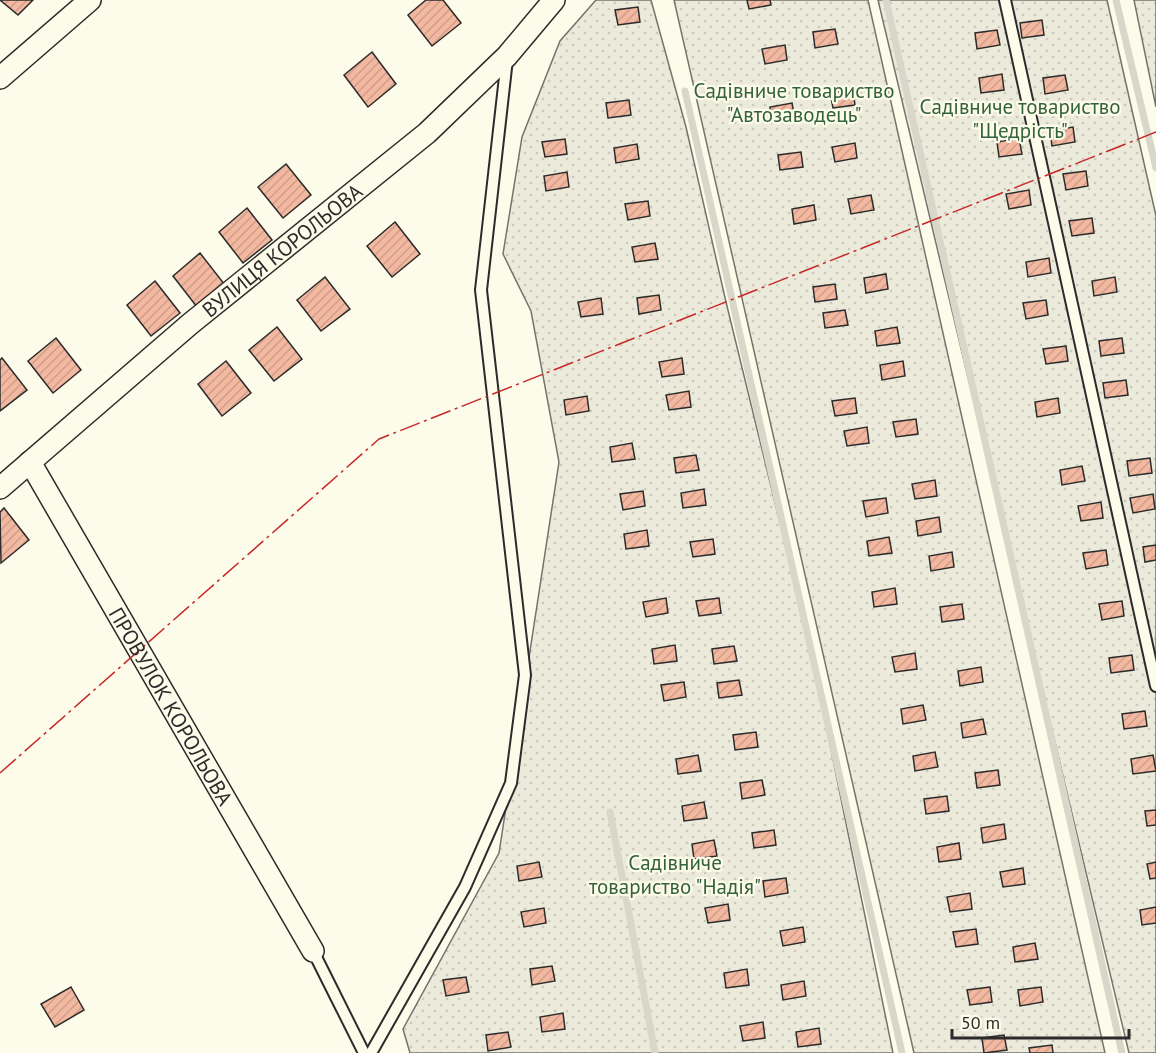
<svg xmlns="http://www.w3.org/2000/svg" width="1156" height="1053" font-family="'PT Sans',sans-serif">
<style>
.park{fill:url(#park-dots);stroke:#74746e;stroke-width:1.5}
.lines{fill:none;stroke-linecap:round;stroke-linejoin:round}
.stream{stroke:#d8d7c9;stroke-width:7}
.building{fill:url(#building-hatch);stroke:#2b2b2b;stroke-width:1.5}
.service-casing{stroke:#2b2b2b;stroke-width:14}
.minor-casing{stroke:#2b2b2b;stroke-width:24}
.service{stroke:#fdfbea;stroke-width:10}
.minor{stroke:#fdfbea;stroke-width:21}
.power{stroke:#c62828;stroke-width:1.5;stroke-dasharray:21 4.5 3 4.5;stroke-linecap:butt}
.labels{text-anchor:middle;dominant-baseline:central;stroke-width:4.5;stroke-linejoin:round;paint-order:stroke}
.park-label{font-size:21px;fill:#34623c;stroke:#fdfbea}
.street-label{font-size:21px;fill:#2b2b2b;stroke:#fdfbea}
</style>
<defs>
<pattern id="park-dots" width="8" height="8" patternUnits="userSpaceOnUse" patternTransform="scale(1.5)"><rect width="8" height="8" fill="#ecebdb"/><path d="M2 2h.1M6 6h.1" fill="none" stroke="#cbcabc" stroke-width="1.8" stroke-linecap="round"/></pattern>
<pattern id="building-hatch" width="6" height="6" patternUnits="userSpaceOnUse" patternTransform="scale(1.5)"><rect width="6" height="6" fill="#f2b8a0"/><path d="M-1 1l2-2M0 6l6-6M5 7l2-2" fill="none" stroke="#d09e8a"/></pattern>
</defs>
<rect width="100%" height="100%" fill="#fdfbea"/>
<g class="park">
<path d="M596,0H651L686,127L726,302L809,642L893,1053H410L403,1029L499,853L559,462L531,311L503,254L522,137L560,41Z"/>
<path d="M674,0H868L1105,1053H914Z"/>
<path d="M878,0H1107L1156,216V1053H1129Z"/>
<path d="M1134,0H1156V107Z"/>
</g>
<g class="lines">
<g class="stream">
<path d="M886,0L1122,1053"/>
<path d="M1116,0L1156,168"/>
<path d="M685,91L902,1053"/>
<path d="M610,812L655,1053"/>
</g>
</g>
<g class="building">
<path d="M0,0H33L18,15Z"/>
<path d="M426,0H443L461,23L432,46L408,15Z"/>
<path d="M747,0H770L771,5L749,9Z"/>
<path d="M638,7L640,22L618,25L615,10Z"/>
<path d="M1042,20L1044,35L1022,38L1020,23Z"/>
<path d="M835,29L838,44L815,48L813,32Z"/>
<path d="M997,30L1000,45L977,49L975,33Z"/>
<path d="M785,45L787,60L765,64L762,49Z"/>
<path d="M372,52L396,84L368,107L344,75Z"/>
<path d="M1002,74L1004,90L981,93L979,78Z"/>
<path d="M1065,75L1068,90L1045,94L1043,78Z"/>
<path d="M853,90L855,105L833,108L830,93Z"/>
<path d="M629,100L631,115L608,118L606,103Z"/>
<path d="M792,103L795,119L772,122L770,107Z"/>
<path d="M1073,127L1075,142L1052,146L1050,131Z"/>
<path d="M1019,138L1022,154L999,157L997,142Z"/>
<path d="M565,139L567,154L545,157L542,142Z"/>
<path d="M855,143L857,158L835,162L832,147Z"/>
<path d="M637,144L639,159L616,163L614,148Z"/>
<path d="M801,152L803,167L780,170L778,155Z"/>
<path d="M286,164L311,195L283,218L258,187Z"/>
<path d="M1086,171L1088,186L1066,190L1063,174Z"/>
<path d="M567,172L569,187L546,191L544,176Z"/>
<path d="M1029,190L1031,205L1009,209L1006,194Z"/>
<path d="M871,195L874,210L851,214L848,199Z"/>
<path d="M648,201L650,216L628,220L625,204Z"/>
<path d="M814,205L816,220L794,224L792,209Z"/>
<path d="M247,208L272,240L243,263L219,232Z"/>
<path d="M1092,218L1094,233L1072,236L1069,221Z"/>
<path d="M395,222L420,254L392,277L367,246Z"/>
<path d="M655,243L658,259L635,262L632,247Z"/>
<path d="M200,253L225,285L197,307L173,276Z"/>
<path d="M1049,258L1051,273L1028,277L1026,262Z"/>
<path d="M886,274L888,289L866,293L864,278Z"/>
<path d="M325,277L350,309L321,331L297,300Z"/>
<path d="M1115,277L1117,292L1094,296L1092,281Z"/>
<path d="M155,281L180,313L151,336L127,305Z"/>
<path d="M835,284L837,299L815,302L813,287Z"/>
<path d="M659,295L661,310L639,314L637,298Z"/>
<path d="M601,298L603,314L581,317L578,302Z"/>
<path d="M1046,300L1048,315L1026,319L1023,303Z"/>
<path d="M845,310L848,325L825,328L823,313Z"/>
<path d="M277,327L302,359L274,381L249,350Z"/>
<path d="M897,327L900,343L877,346L875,331Z"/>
<path d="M56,338L81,370L53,393L28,361Z"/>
<path d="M1122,338L1124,353L1101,356L1099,341Z"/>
<path d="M1066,346L1068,361L1046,364L1043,349Z"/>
<path d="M2,358L27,390L0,411V360Z"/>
<path d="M682,358L684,374L662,377L659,362Z"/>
<path d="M226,361L251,393L222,416L198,384Z"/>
<path d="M903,361L905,376L882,380L880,365Z"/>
<path d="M1126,380L1128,395L1105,398L1103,383Z"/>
<path d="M689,391L691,407L669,410L666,395Z"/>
<path d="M587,396L589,411L566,415L564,400Z"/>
<path d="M855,398L857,413L835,416L832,401Z"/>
<path d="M1058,398L1060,413L1037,417L1035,402Z"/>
<path d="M916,419L918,434L896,437L893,422Z"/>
<path d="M867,427L869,443L847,446L844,431Z"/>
<path d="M632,443L635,459L612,462L610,447Z"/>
<path d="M696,455L699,470L676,473L674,458Z"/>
<path d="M1150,458L1152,473L1129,476L1127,461Z"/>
<path d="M1082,466L1085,481L1062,485L1060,470Z"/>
<path d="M935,480L937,496L915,499L912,484Z"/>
<path d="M704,489L706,505L683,508L681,493Z"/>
<path d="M643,491L645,506L623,510L620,494Z"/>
<path d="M1153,494L1155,509L1133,513L1130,498Z"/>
<path d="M886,498L888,513L866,517L863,501Z"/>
<path d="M1101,502L1103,518L1081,521L1078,506Z"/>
<path d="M4,508L29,540L1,563L0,512Z"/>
<path d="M939,517L941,532L918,536L916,521Z"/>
<path d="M647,530L649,546L626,549L624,534Z"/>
<path d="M889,537L892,553L869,556L867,541Z"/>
<path d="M713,539L715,554L693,557L690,542Z"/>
<path d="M1156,545V560L1145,562L1143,547Z"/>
<path d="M1106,550L1108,565L1086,569L1083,553Z"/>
<path d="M952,552L954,567L931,571L929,556Z"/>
<path d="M895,588L897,604L874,607L872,592Z"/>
<path d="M666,598L668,613L646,617L643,602Z"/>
<path d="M719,598L721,613L699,616L696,601Z"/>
<path d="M1122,601L1124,616L1102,620L1099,604Z"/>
<path d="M962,604L964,619L942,622L940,607Z"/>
<path d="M675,645L677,661L654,664L652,649Z"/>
<path d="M734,646L737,661L714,664L712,649Z"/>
<path d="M915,653L917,669L895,672L892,657Z"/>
<path d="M1132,655L1134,670L1111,673L1109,658Z"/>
<path d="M981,667L983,682L960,686L958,671Z"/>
<path d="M739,680L742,695L719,698L717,683Z"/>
<path d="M684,682L686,697L664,701L661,685Z"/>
<path d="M923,705L926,720L903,724L901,709Z"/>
<path d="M1145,711L1147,726L1124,729L1122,714Z"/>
<path d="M983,719L986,734L963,738L961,723Z"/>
<path d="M756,732L758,747L735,750L733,735Z"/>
<path d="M935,752L938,767L915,771L913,756Z"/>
<path d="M698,755L701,771L678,774L676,759Z"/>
<path d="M1153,755L1156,771L1133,774L1131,759Z"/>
<path d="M998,770L1000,785L977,788L975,773Z"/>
<path d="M762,780L765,795L742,799L740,783Z"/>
<path d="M947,796L949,811L926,814L924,799Z"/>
<path d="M704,802L707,818L684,821L682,806Z"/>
<path d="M1156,810V825L1147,826L1145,811Z"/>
<path d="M1004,824L1006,839L983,843L981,828Z"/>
<path d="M774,830L776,845L754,848L752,833Z"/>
<path d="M714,840L717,856L694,859L692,844Z"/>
<path d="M959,843L961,859L939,862L937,847Z"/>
<path d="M539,862L542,877L519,881L517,866Z"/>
<path d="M1156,862V878L1150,879L1147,864Z"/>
<path d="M1023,868L1025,884L1003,887L1000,872Z"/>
<path d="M786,878L788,893L765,897L763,881Z"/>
<path d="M970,893L972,909L950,912L947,897Z"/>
<path d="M728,904L730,920L708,923L705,908Z"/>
<path d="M1156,907V923L1142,925L1140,910Z"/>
<path d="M544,908L546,923L524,927L521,912Z"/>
<path d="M803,927L805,942L783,946L780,931Z"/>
<path d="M976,929L978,944L956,947L953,932Z"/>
<path d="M1035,943L1038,959L1015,962L1013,947Z"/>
<path d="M552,966L555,981L532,985L530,969Z"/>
<path d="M747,969L749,985L726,988L724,973Z"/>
<path d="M466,977L469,992L446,996L443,980Z"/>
<path d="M804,981L806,996L783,1000L781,985Z"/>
<path d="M71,987L84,1010L55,1027L41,1004Z"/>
<path d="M990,987L992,1002L970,1005L967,990Z"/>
<path d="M1041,987L1043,1002L1020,1006L1018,990Z"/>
<path d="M563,1013L565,1029L542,1032L540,1017Z"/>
<path d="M763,1022L765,1038L743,1041L740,1026Z"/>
<path d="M819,1028L821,1044L798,1047L796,1032Z"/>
<path d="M508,1032L511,1047L488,1051L486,1035Z"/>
<path d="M1004,1035L1007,1050L984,1053L982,1038Z"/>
<path d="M1052,1045L1053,1053H1030L1029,1048Z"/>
</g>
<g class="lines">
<defs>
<g id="service">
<path d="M1005,0L1156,686"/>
<path d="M313,951L364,1053"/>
<path d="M371,1053L465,887L511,783L525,675L481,290L507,59"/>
</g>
<g id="minor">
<path d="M0,78L90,0"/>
<path id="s1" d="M30,462L313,951"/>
<path id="s2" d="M0,488L190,324L427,133L507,56L554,0"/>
</g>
</defs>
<use href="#service" class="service-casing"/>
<use href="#minor" class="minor-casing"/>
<use href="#service" class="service"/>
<use href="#minor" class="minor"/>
<path class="power" d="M0,773L379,439L1156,132"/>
</g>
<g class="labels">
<g class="park-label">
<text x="794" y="90">Садівниче товариство<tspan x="794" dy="24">"Автозаводець"</tspan></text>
<text x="1020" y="106">Садівниче товариство<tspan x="1020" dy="24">"Щедрість"</tspan></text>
<text x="675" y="862">Садівниче<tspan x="675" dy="24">товариство "Надія"</tspan></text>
</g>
<g class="street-label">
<text stroke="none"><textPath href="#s2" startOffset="369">ВУЛИЦЯ КОРОЛЬОВА</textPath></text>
<text stroke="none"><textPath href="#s1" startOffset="282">ПРОВУЛОК КОРОЛЬОВА</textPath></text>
</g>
</g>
<path d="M952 1029v9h177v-9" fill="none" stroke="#2b2b2b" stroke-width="3"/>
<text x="961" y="1029" font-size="18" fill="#2b2b2b" stroke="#fdfbea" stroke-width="4.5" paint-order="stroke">50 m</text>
</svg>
